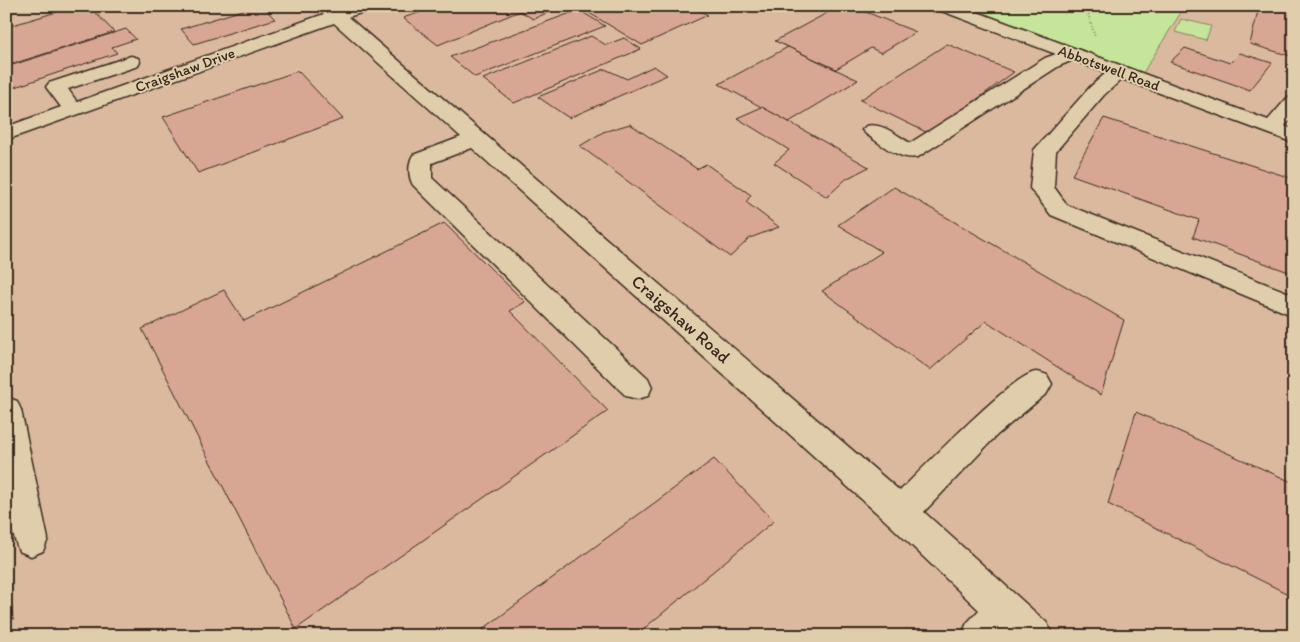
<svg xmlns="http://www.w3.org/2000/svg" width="1300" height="642" font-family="Itim,sans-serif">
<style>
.built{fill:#dbb99e}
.green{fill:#c7e49b;stroke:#81875c}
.building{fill:#d8a793;stroke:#3b2a1e}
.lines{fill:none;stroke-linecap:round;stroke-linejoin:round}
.minor-casing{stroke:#3b2a1e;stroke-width:3}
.path{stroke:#3b2a1e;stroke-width:2;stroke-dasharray:0.5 2.5;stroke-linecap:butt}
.minor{fill:#dfcdab;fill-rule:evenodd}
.labels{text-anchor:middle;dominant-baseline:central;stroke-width:4;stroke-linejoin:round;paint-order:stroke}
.far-street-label{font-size:15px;fill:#3b2a1e;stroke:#dfcdab}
.street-label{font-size:18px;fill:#3b2a1e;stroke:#dfcdab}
</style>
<rect width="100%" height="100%" fill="#e6c9aa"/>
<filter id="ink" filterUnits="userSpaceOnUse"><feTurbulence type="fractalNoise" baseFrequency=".02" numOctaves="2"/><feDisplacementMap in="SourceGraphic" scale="10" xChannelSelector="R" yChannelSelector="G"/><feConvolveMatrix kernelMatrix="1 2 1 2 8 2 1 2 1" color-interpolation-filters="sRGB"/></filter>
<g filter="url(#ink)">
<path class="built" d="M6,6H937L1132,77L1151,60L1181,6H1294V636H6Z"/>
<g class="green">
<path d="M945,6H1185L1139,79Z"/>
<path d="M1181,19L1211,26L1206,40L1175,32Z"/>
</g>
<g class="building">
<path d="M77,6H89L114,32L6,66V27Z"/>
<path d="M256,6H262L275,19L194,44L181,29Z"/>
<path d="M439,6H563L533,19L520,11L438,45L403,18Z"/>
<path d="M584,6H690L708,15L642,45L581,8Z"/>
<path d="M1249,6H1294V57L1250,44L1258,11Z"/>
<path d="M838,7L848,12L856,8L916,32L881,53L871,48L836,69L775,41Z"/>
<path d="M579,10L605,26L475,77L450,57Z"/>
<path d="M126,29L136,39L112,47L117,53L6,90V67Z"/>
<path d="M591,36L606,45L624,38L641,49L514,103L483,79Z"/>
<path d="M947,44L1014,72L930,134L860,100Z"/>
<path d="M788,47L858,80L789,122L719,84Z"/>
<path d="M1185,48L1230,63L1240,53L1272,63L1250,90L1170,62Z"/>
<path d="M654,66L667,75L569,118L538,97L605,69L627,79Z"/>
<path d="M298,71L343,119L198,173L163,117Z"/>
<path d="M762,107L789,122L869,167L846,179L827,197L774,163L789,150L737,118Z"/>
<path d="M1104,118L1294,179V274L1193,237L1199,220L1072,175Z"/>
<path d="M630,124L697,169L706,164L751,195L746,202L779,227L750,238L730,257L580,146L603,132Z"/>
<path d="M894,187L1124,320L1101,395L986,321L930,370L822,291L882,252L838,225Z"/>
<path d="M444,223L525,302L510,311L608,411L296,629L142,329L224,290L244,321Z"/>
<path d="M1136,412L1294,483V597L1108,504Z"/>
<path d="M714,459L774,521L635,636H487L483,629Z"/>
<path d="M6,554L13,620L6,624Z"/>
</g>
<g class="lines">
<defs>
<g id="minor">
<path d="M317,6H335L339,9L347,6H372L370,10L348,17L900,491C920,471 1014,373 1036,372C1040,372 1044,374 1047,375L1052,384L1047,393L997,435L924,512L1047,623L1053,636H961L967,623L979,610L889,524L472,148L432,163V178L648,378L652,387L648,396L637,399L626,396L413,185C408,177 408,163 413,155L461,137L334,23L6,140V127L61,107L46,87L49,83L131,56L138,58L140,62L138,66L68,89L77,102L324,14Z"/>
<path d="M937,6H961L1268,120L1287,98L1294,96V116L1285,126L1294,130V143L1122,79L1104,95L1056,151L1054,187L1067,205L1294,295V316L1051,215L1030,188L1034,150L1090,87L1106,73L1073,60L1059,66L918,157C900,161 881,144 866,134L862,130L866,126C882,122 896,135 910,143L1045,58L1056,54L939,10Z"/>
<path d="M6,397L17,401L21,410L48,539L43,551L31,556L19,551C0,504 6,447 6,397Z"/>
</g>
</defs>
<use href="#minor" class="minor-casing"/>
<path class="path" d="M1086,6L1095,37"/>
<use href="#minor" class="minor"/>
</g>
</g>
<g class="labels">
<g class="far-street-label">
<text transform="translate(1109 68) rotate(20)">Abbotswell Road</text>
<text transform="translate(185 70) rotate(-20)">Craigshaw Drive</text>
</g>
<g class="street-label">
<text transform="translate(681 319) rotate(41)">Craigshaw Road</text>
</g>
</g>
<rect width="1300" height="642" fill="none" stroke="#dfcdab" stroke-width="25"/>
<rect x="12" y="12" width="1275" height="617" fill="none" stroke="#3b2a1e" stroke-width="2" filter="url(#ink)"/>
</svg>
